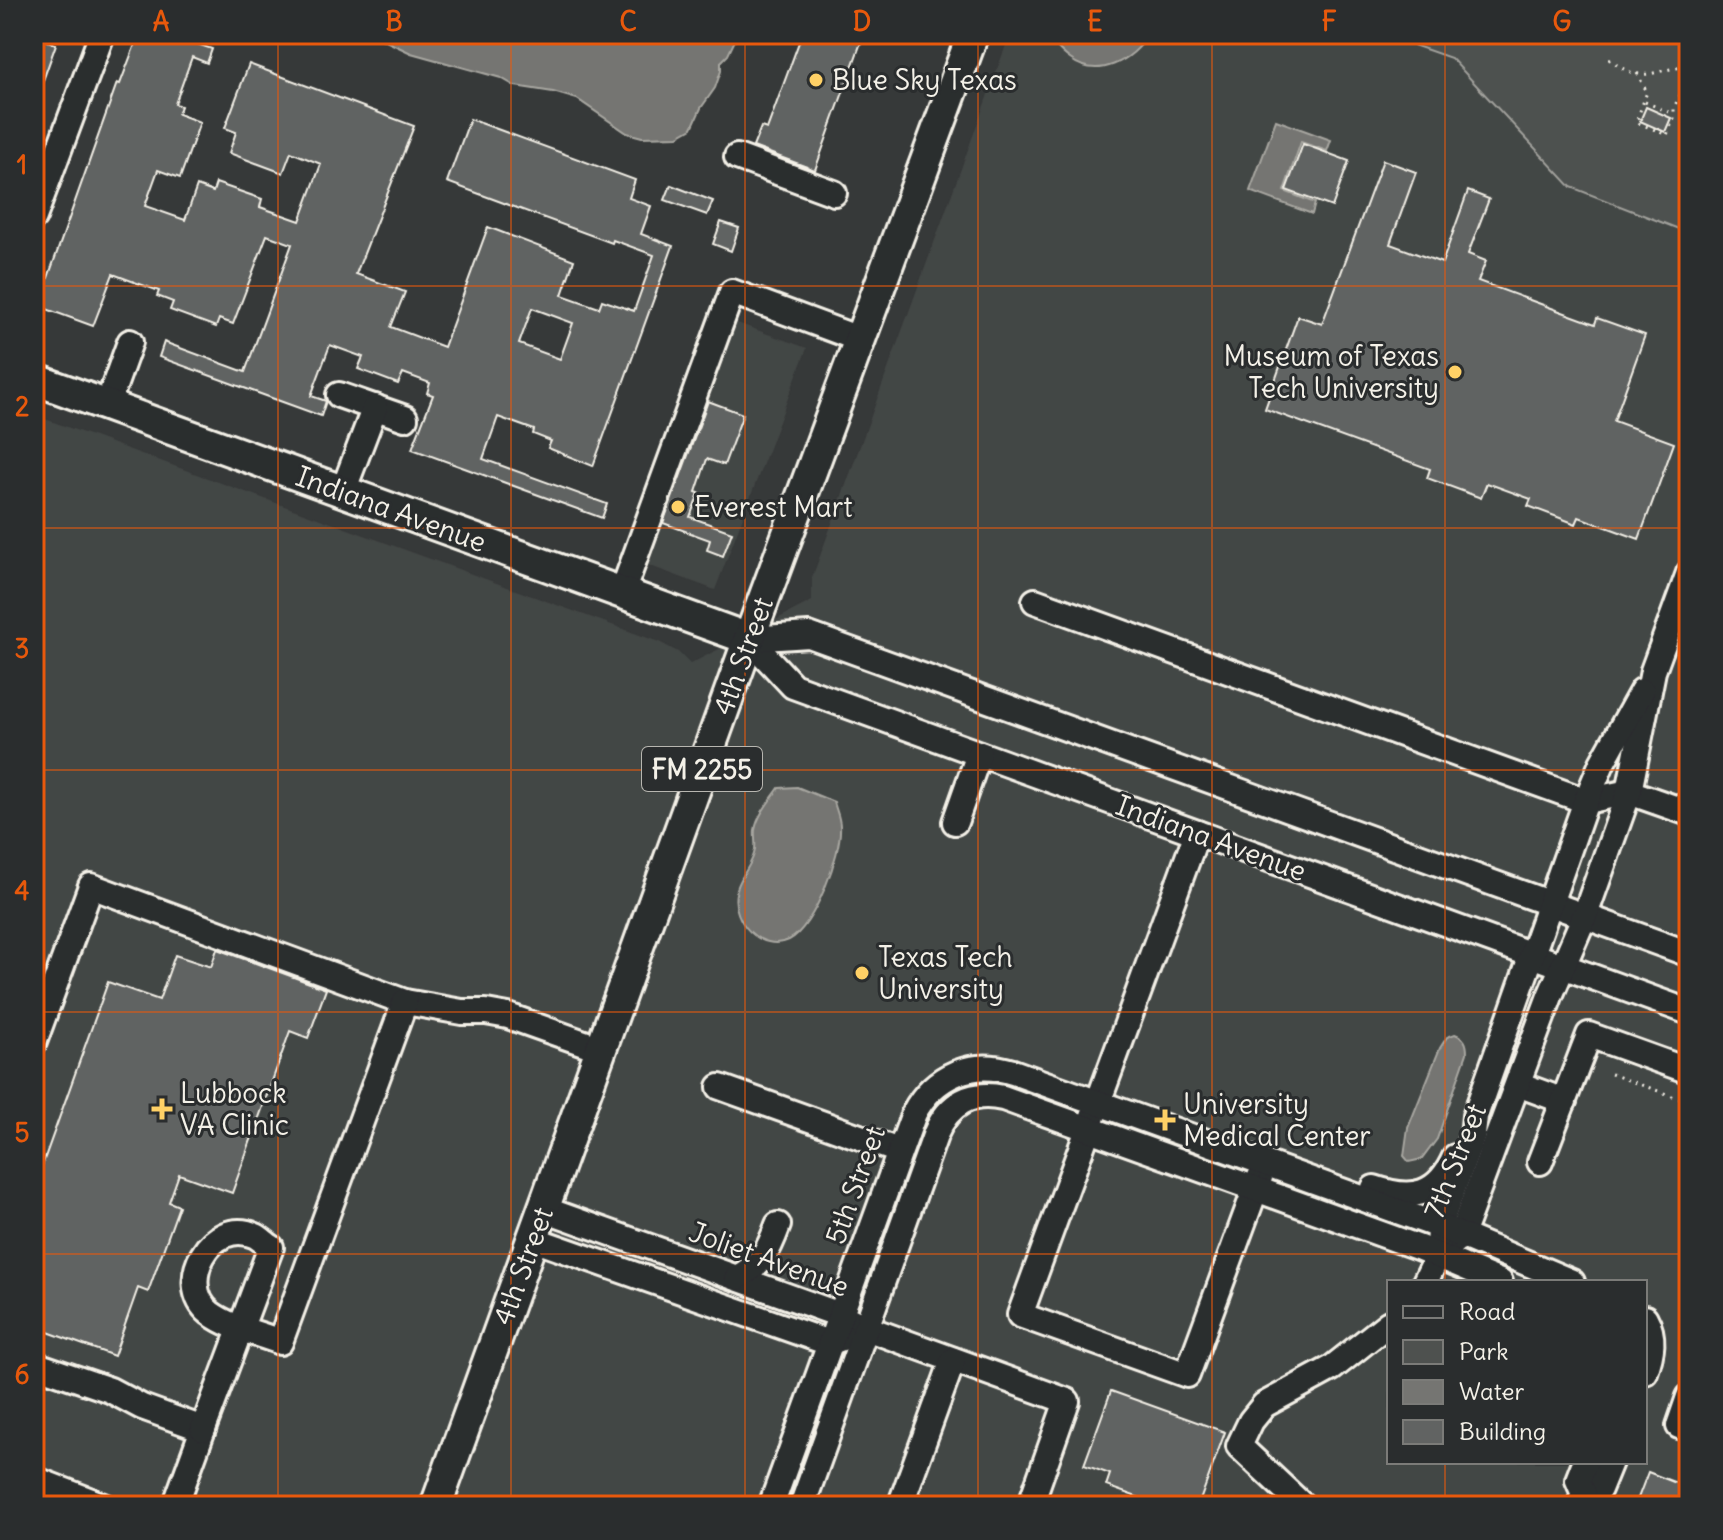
<svg xmlns="http://www.w3.org/2000/svg" width="1723" height="1540" font-family="Delius,sans-serif">
<style>
.built{fill:#434645;fill-rule:evenodd}
.green{fill:#4e514f;stroke:#a1a19c;stroke-width:2}
.water{fill:#757572;stroke:#a8a7a1;stroke-width:2}
.building{fill:#616362;stroke:#f4f1e8;stroke-width:2;fill-rule:evenodd}
.lines{fill:none;stroke-linecap:round;stroke-linejoin:round}
.minor-casing{stroke:#f4f1e8;stroke-width:30}
.major-casing{stroke:#f4f1e8;stroke-width:36}
.path{stroke:#f4f1e8;stroke-width:3;stroke-dasharray:2 6;stroke-linecap:butt}
.minor{stroke:#2a2d2e;stroke-width:24}
.major{stroke:#2a2d2e;stroke-width:30}
.grid{fill:none;stroke:#e8590c;stroke-width:2;stroke-opacity:0.55}
.poi-dot{fill:#ffd166;stroke:#2a2d2e;stroke-width:3}
.labels{text-anchor:middle;dominant-baseline:central;stroke-width:6;stroke-linejoin:round;paint-order:stroke}
.shield{fill:#2a2d2e;stroke:#b7b6b0;stroke-width:2}
.shield-label{font-size:26px;font-weight:bold;fill:#f4f1e8}
.poi-label{font-size:28px;fill:#f4f1e8;stroke:#2a2d2e;text-anchor:start}
.street-label{font-size:28px;fill:#f4f1e8;stroke:#2a2d2e}
.neatline{fill:none;stroke:#e8590c;stroke-width:3}
.grid-label{font-size:26px;text-anchor:middle;font-weight:bold;fill:#e8590c}
</style>
<rect width="100%" height="100%" fill="#363939"/>
<filter id="ink" filterUnits="userSpaceOnUse"><feTurbulence type="fractalNoise" baseFrequency=".0125" numOctaves="2"/><feDisplacementMap in="SourceGraphic" scale="16" xChannelSelector="R" yChannelSelector="G"/><feConvolveMatrix kernelMatrix="1 2 1 2 8 2 1 2 1" color-interpolation-filters="sRGB"/></filter>
<g filter="url(#ink)">
<g class="built">
<path d="M1010,34H1689V1506H34V415L659,642L678,652L690,664L812,601V578ZM1389,1282H1645V1462H1389Z"/>
<path d="M726,319L807,348L715,590L637,561Z"/>
</g>
<path class="green" d="M1382,34H1689V233L1571,187L1451,58Z"/>
<g class="water">
<path d="M371,34H738L728,55L721,62V71L715,88L701,108L692,128L678,136L642,137L627,133L577,99L553,92L515,86L501,78L411,53Z"/>
<path d="M1052,34H1149C1132,61 1098,80 1070,59C1061,52 1053,45 1052,34Z"/>
<path d="M1276,120L1331,140L1327,151L1301,142L1284,191L1315,203L1312,214L1250,191Z"/>
<path d="M797,787L834,802C836,810 840,818 840,826C842,853 814,928 789,940C761,953 731,921 736,893C738,879 750,868 754,854C757,847 754,838 755,830C758,814 770,801 779,788Z"/>
<path d="M1455,1034C1465,1038 1467,1043 1467,1053L1437,1139L1422,1159L1409,1162L1404,1156L1408,1128L1440,1048L1447,1037Z"/>
</g>
<g class="building">
<path d="M139,34H169L212,49L207,63L192,57L175,104L181,106L178,114L200,122L180,178L158,170L145,206L185,220L197,186L213,192L216,183L262,199L260,207L300,221L321,164L291,152L283,173L229,153L236,132L225,128L249,64L414,126L356,274L405,292L391,327L444,347L488,227L574,260L562,295L599,308L602,300L634,311L654,255L613,240L612,243L447,182L470,119L635,180L629,198L651,206L641,234L673,246L593,466L548,448L551,441L533,434L534,430L498,417L483,459L607,504L602,518L412,449L433,395L427,393L430,383L403,373L398,384L358,369L363,357L330,345L311,396L326,401L321,416L159,357L164,342L245,372L292,244L267,235L233,324L219,319L216,327L170,310L173,302L157,296L159,291L113,274L93,326L38,306L117,83L120,84ZM532,308L573,323L560,359L519,344Z"/>
<path d="M802,34H864L815,170L753,147L761,127L767,129Z"/>
<path d="M34,36L56,44L36,100L34,99Z"/>
<path d="M1646,107L1671,118L1665,132L1640,121Z"/>
<path d="M1303,144L1349,161L1332,207L1286,190Z"/>
<path d="M1383,160L1416,172L1390,244L1442,263L1468,191L1489,199L1468,254L1486,261L1478,281L1595,324L1597,318L1645,335L1614,421L1674,443L1639,539L1579,517L1576,524L1528,506L1531,499L1487,483L1481,498L1427,478L1430,469L1265,409L1298,316L1322,324Z"/>
<path d="M671,185L713,201L707,215L665,200Z"/>
<path d="M721,222L739,228L731,251L713,244Z"/>
<path d="M708,401L743,414L724,465L707,459L696,492L699,493L690,517L732,532L723,556L707,550L710,540L663,523Z"/>
<path d="M217,949L326,989L308,1038L290,1031L232,1193L179,1174L169,1202L179,1206L148,1292L138,1288L114,1356L34,1327V1188L108,982L159,1000L175,955L211,967Z"/>
<path d="M1111,1391L1225,1432L1198,1506H1162L1106,1486L1110,1474L1084,1465Z"/>
<path d="M1648,1472L1689,1488V1506H1635Z"/>
</g>
<g class="lines">
<defs>
<g id="minor">
<path d="M737,157L834,193"/>
<path d="M34,217L102,34"/>
<path d="M339,395L405,418"/>
<path d="M107,406L130,342"/>
<path d="M343,491L375,407"/>
<path d="M622,593L732,292L859,339"/>
<path d="M1035,601L1586,801L1629,792L1689,813"/>
<path d="M749,639L793,686L1689,1012"/>
<path d="M749,639L809,635L1689,954"/>
<path d="M955,822L979,754"/>
<path d="M1197,833L1020,1315L1187,1375L1260,1177"/>
<path d="M34,1042L91,886L405,1002L462,1012H486L508,1016L601,1049"/>
<path d="M1518,1084L1564,1101"/>
<path d="M720,1087L899,1151"/>
<path d="M1540,1162L1589,1035L1689,1071"/>
<path d="M1374,1188C1412,1201 1438,1196 1455,1157"/>
<path d="M544,1209L840,1315L866,1328L1067,1401L1030,1506"/>
<path d="M533,1239L829,1343L844,1337"/>
<path d="M1449,1246L1461,1235L1550,996L1585,915L1629,792L1653,671L1689,573"/>
<path d="M737,1278C763,1263 768,1252 778,1225"/>
<path d="M1425,1282L1438,1255L1439,1226L1473,1135L1475,1116L1586,801L1602,763L1642,691"/>
<path d="M1645,1318C1655,1336 1652,1353 1645,1372"/>
<path d="M34,1364L110,1390L142,1407L203,1429L175,1506"/>
<path d="M1689,1397L1679,1426L1689,1429"/>
<path d="M203,1429L271,1247C266,1244 261,1239 256,1236C211,1215 174,1284 210,1313C230,1328 258,1333 280,1342L405,1002"/>
<path d="M34,1479L104,1506"/>
<path d="M1584,1494L1599,1489L1610,1462"/>
<path d="M771,1506L914,1113C934,1075 972,1059 1013,1072L1439,1226L1572,1282"/>
<path d="M802,1506L936,1133C949,1103 971,1091 1003,1098L1420,1248L1500,1282"/>
<path d="M900,1506L953,1360"/>
<path d="M1303,1506L1239,1446L1251,1421L1264,1405L1332,1368L1389,1323"/>
<path d="M1579,1506L1584,1494L1578,1480L1585,1462"/>
</g>
<g id="major">
<path d="M34,379L749,639"/>
<path d="M436,1506L749,639L973,34"/>
</g>
</defs>
<use href="#minor" class="minor-casing"/>
<use href="#major" class="major-casing"/>
<g class="path">
<path d="M1609,59C1645,88 1654,67 1689,67"/>
<path d="M1637,73L1647,92L1636,122L1667,135L1674,118V107L1689,79"/>
<path d="M1645,102L1671,113"/>
<path d="M1611,1074L1689,1102"/>
</g>
<use href="#minor" class="minor"/>
<use href="#major" class="major"/>
</g>
</g>
<path class="grid" d="M278,34V1506M511,34V1506M745,34V1506M978,34V1506M1212,34V1506M1445,34V1282M34,286H1689M34,528H1689M34,770H1689M34,1012H1689M34,1254H1689M1445,1462V1506"/>
<g class="poi-dot">
<circle cx="816" cy="80" r="8"/>
<circle cx="1455" cy="372" r="8"/>
<circle cx="678" cy="507" r="8"/>
<circle cx="862" cy="973" r="8"/>
<path d="M158 1097h8v8h8v8h-8v8h-8v-8h-8v-8h8z"/>
<path d="M1161 1108h8v8h8v8h-8v8h-8v-8h-8v-8h8z"/>
</g>
<g class="labels">
<rect class="shield" x="642" y="747" width="120" height="44" rx="6"/>
<g class="shield-label">
<text x="702" y="769">FM 2255</text>
</g>
<g class="poi-label">
<text x="832" y="80">Blue Sky Texas</text>
<text x="1439" y="356" text-anchor="end">Museum of Texas<tspan x="1439" dy="32">Tech University</tspan></text>
<text x="694" y="507">Everest Mart</text>
<text x="878" y="957">Texas Tech<tspan x="878" dy="32">University</tspan></text>
<text x="180" y="1093">Lubbock<tspan x="180" dy="32">VA Clinic</tspan></text>
<text x="1183" y="1104">University<tspan x="1183" dy="32">Medical Center</tspan></text>
</g>
<g class="street-label">
<text transform="translate(391 509) rotate(20)">Indiana Avenue</text>
<text transform="translate(743 656) rotate(-70)">4th Street</text>
<text transform="translate(1211 838) rotate(20)">Indiana Avenue</text>
<text transform="translate(1455 1161) rotate(-68)">7th Street</text>
<text transform="translate(855 1185) rotate(-70)">5th Street</text>
<text transform="translate(769 1259) rotate(20)">Joliet Avenue</text>
<text transform="translate(523 1266) rotate(-70)">4th Street</text>
</g>
</g>
<rect width="1723" height="1540" fill="none" stroke="#2a2d2e" stroke-width="88"/>
<rect x="1387" y="1280" width="260" height="184" fill="#2a2d2e" stroke="#7b7b78" stroke-width="2"/>
<rect x="1403" y="1306" width="40" height="12" fill="#2a2d2e" stroke="#7b7b78" stroke-width="2"/>
<text x="1459" y="1320" font-size="24" fill="#f4f1e8">Road</text>
<rect x="1403" y="1340" width="40" height="24" fill="#4e514f" stroke="#7b7b78" stroke-width="2"/>
<text x="1459" y="1360" font-size="24" fill="#f4f1e8">Park</text>
<rect x="1403" y="1380" width="40" height="24" fill="#757572" stroke="#7b7b78" stroke-width="2"/>
<text x="1459" y="1400" font-size="24" fill="#f4f1e8">Water</text>
<rect x="1403" y="1420" width="40" height="24" fill="#616362" stroke="#7b7b78" stroke-width="2"/>
<text x="1459" y="1440" font-size="24" fill="#f4f1e8">Building</text>
<rect x="44" y="44" width="1635" height="1452" class="neatline"/>
<g class="grid-label">
<text x="161" y="31">A</text>
<text x="394" y="31">B</text>
<text x="628" y="31">C</text>
<text x="862" y="31">D</text>
<text x="1095" y="31">E</text>
<text x="1329" y="31">F</text>
<text x="1562" y="31">G</text>
<text x="22" y="174">1</text>
<text x="22" y="416">2</text>
<text x="22" y="658">3</text>
<text x="22" y="900">4</text>
<text x="22" y="1142">5</text>
<text x="22" y="1384">6</text>
</g>
</svg>
